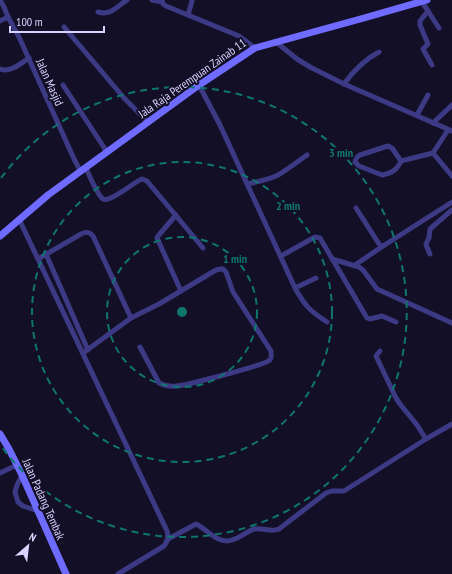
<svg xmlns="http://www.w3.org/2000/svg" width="452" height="574" font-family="'PT Sans Narrow',sans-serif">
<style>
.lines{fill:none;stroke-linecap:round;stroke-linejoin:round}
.minor{stroke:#3d3a85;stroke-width:5}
.secondary{stroke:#6f6bff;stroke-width:7}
.ring{fill:none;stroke:#0f766e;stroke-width:2;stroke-dasharray:7 5}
.labels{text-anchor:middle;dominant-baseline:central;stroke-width:4;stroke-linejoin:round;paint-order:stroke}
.street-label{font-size:12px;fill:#d9d4ff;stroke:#130f26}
.centre{fill:#0f766e;stroke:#130f26;stroke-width:2}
.ring-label{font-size:12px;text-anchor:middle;font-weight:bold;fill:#0f766e;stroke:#130f26;stroke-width:4;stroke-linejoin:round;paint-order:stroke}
</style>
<rect width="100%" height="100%" fill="#130f26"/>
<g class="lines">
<g class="minor">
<path d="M0,0L4,7L8,17L19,37L75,161L81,172"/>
<path d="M152,0L162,2"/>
<path d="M162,0L163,4L166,6L239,36L255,48"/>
<path d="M422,2L428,11L420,21V25L428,44L423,49L432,65"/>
<path d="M428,11L439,28"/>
<path d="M98,12C111,16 117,6 127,0"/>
<path d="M188,15L192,1"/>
<path d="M0,21L8,17"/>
<path d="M64,27L124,98L148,122"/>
<path d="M276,42L297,59L310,67L344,84L452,131"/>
<path d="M0,69C10,73 20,64 29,58"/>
<path d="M344,84C354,70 364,60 379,52"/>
<path d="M63,85L107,152"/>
<path d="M199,85L220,125L295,288C305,306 310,311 327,322"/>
<path d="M417,115L428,95"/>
<path d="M433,123L452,105"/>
<path d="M448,130L433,153L452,176"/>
<path d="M388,146L392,148L401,161C397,170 392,173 382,175L359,166L355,162L356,158L360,155Z"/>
<path d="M401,161L433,153"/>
<path d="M86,168C89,175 98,195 103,199C110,203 134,182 142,179L147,181L203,248"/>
<path d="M247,184C257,182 268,180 278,175C288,169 297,162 307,155"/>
<path d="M356,208L379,244L382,246H383L452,202"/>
<path d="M176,215L158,236L157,238L181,291"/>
<path d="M19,219L167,531C169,537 168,541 164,546L118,574"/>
<path d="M46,254L88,350"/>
<path d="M430,254L426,245V244L429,238L430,229L452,210"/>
<path d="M281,256L315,237L320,238L367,318L370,319L382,316L396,322"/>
<path d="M38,259L81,234C85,232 89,231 93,236L131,318"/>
<path d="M332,259L359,267L363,270L377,289L452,323"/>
<path d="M355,265L383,246"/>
<path d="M295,288L316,278"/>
<path d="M380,351L376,356L396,398L400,404L417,425L426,439"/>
<path d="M83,353L131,318L159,304L216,270L221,269H223L226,272L233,292L271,351C271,354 272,358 270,360C265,365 187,385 177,386C170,387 165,386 159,383L140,347"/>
<path d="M0,473L17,465"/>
<path d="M22,475L17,485L15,492L18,502L23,506L38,511"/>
<path d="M168,539L196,524C207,529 218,545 232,540C240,538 246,532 254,529C263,527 270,533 279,529L326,493L332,491H344L426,439L452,424"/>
</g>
<g class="secondary">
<path d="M0,236L48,195L199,85L255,48L364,18L427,0"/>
<path d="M0,434L9,449L22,475L66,574"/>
</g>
</g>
<g class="ring">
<circle cx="182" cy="312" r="75"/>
<circle cx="182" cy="312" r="150"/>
<path d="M1 178A225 225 0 1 1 1 446"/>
</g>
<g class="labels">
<g class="street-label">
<text transform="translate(192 78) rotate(-35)">Jala Raja Perempuan Zainab 11</text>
<text transform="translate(50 82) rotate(66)">Jalan Masjid</text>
<text transform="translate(44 499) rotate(66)">Jalan Padang Tembak</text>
</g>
</g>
<circle cx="182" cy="312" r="6" class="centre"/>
<g class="ring-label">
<text x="341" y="157">3 min</text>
<text x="288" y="210">2 min</text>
<text x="235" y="263">1 min</text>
</g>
<g transform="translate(28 546) rotate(28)" stroke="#130f26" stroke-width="3" paint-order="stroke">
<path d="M0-3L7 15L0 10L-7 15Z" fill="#d9d4ff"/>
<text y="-6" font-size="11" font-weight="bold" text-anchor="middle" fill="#d9d4ff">N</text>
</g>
<path d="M10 26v6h94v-6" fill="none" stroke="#d9d4ff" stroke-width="2"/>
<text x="16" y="26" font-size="12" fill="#d9d4ff" stroke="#130f26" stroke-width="3" paint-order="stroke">100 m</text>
</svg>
